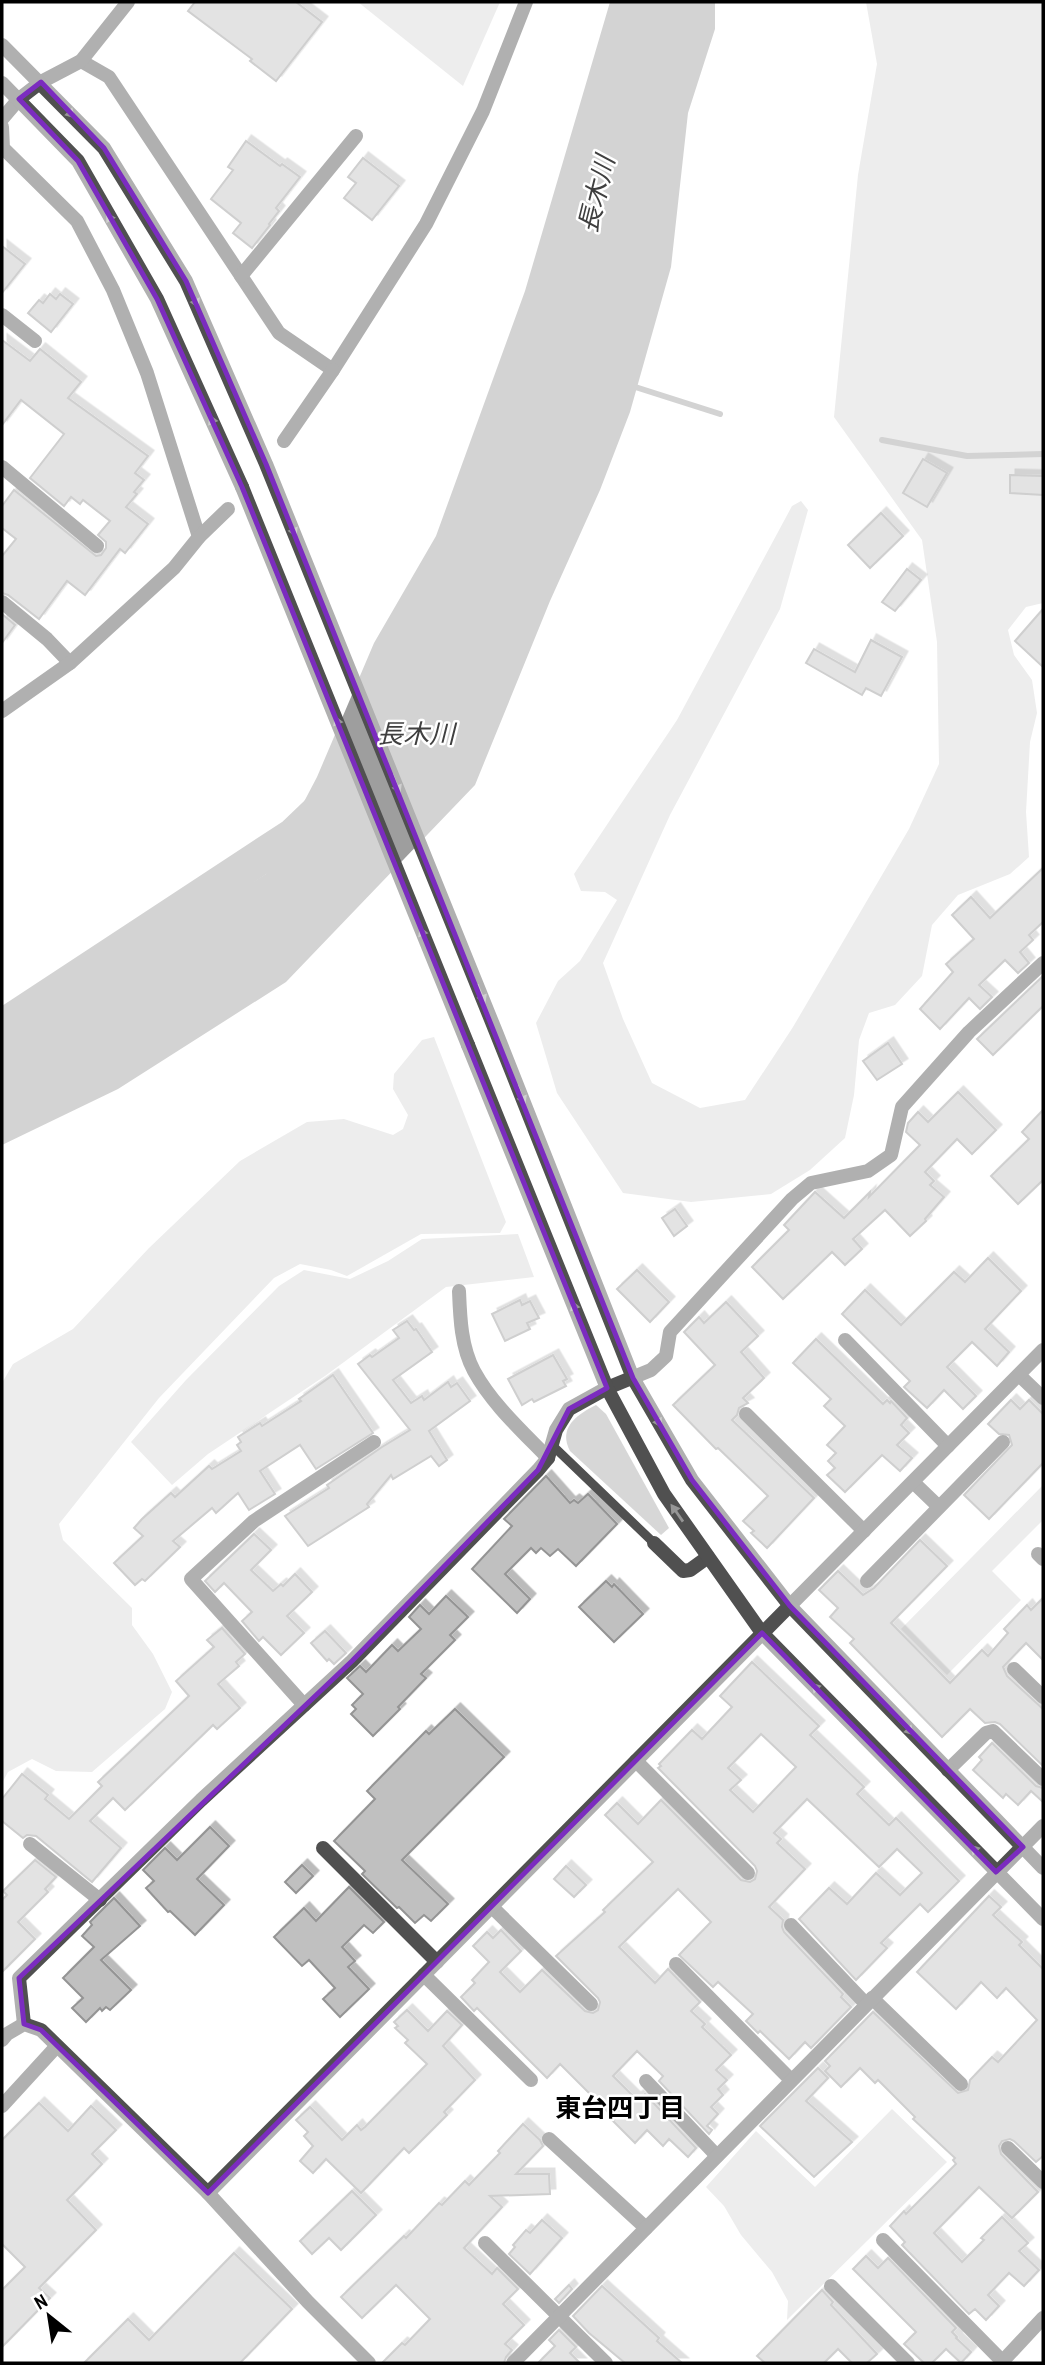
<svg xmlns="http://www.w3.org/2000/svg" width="1045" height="2365" font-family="'Archivo Narrow','Noto Sans JP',sans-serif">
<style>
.green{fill:#d7d7d7}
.water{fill:#9e9e9e}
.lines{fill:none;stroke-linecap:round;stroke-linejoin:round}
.stream{stroke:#9e9e9e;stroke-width:6}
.river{stroke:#9e9e9e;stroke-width:35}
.building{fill:#c0c0c0;stroke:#949494;stroke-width:2;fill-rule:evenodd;filter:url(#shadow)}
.service{stroke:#505050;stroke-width:9}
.minor{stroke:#505050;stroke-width:14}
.tertiary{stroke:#505050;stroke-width:14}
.tertiary-bridge{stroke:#505050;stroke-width:14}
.oneway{fill:#969696}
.marked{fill:none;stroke:#7b2cbf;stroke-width:5;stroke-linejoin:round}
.labels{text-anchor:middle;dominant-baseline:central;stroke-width:5;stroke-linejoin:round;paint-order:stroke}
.water-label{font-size:26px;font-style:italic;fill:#3f3f3f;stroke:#fff}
.neighbourhood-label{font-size:26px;font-weight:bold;fill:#000;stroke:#fff}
</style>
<defs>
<filter id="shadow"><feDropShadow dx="5.5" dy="-5.5" stdDeviation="0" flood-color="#0004"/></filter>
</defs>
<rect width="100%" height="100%" fill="#fff"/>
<g class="green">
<path d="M358,2H500L463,86Z"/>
<path d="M866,2H1043V603L1026,607L1008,630L1014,655L1032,680L1037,713L1030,742L1026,812L1029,857L1010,874L958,895L932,925L922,976L895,1005L869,1013L859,1040L854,1095L845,1138L810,1170L771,1194L691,1202L623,1193L557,1093L536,1023L558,981L580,961L617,900L605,892L581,891L574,874L677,720L792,506L801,501L808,510L780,609L670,815L603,963L623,1019L652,1083L700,1108L745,1100L793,1027L909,829L939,764L937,642L922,540L834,417L858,175L877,64Z"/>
<path d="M434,1037L506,1222L500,1233L421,1234L347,1276L331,1270L300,1264L274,1278L159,1398L59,1524L63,1540L132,1608V1625L153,1654L172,1692L165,1709L92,1772L56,1771L32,1759L8,1772L2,1783V1383L13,1364L73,1329L149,1248L240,1161L307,1122L344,1119L393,1135L403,1129L408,1115L393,1089L394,1074L422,1040Z"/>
<path d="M518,1234L534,1277L446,1287L325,1376L208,1454L172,1485L131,1442L186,1380L279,1286L304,1270L350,1279L388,1261L422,1239Z"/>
<path d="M596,1405L606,1414L669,1528L661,1535L570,1451C558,1428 576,1415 596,1405Z"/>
<path d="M1043,1485V1520L992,1571L1021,1600L947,1675L901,1629Z"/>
<path d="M892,2109L947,2162L787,2320L788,2301L772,2272L741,2235L724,2206L706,2187L756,2131L815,2187Z"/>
</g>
<path class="water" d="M610,2H715V29L688,113L671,267L630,412L600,490L550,601L475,785L286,982L118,1089L2,1145V1017L110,971L266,874L317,777L374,643L436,536L525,291Z"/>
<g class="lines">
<g class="stream">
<path d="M629,385L720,414"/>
<path d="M882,440L967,456L1043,454"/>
</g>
<path class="river" d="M2,1027L294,835L317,813"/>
</g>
<g class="building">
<path d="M195,2H296L322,22L276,81L250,61L252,59L188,11Z"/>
<path d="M246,141L280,166L282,164L300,177L276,208L279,211L269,224L270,225L252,248L233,233L241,223L211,199L233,170L228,167Z"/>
<path d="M363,158L399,186L372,220L344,198L356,183L348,177Z"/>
<path d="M2,246L25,264L2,293Z"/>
<path d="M50,294L56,299L60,294L73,304L51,332L28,313L39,300L43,303Z"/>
<path d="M2,340L30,361L40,349L81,382L68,398L148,456L135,473L144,480L134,492L137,494L126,507L148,524L125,553L120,549L85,595L67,581L39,619L8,595L2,593V556L16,539L2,528V506L14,490L96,556L101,555L106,548V542L98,535L110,521L83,500L80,504L71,497L64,506L30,478L64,434L21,400L2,425Z"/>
<path d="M923,459L947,473L927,507L903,493Z"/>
<path d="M1010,475L1043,476V495L1010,493Z"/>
<path d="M881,513L903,536L870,568L848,545Z"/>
<path d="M907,569L921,580L895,611L882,602Z"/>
<path d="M1043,609V667L1015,641Z"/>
<path d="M2,614L15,625L2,643Z"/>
<path d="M871,640L902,657L881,696L866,688L862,695L806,663L814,649L855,672Z"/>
<path d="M1043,868V922L1029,935L1033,940L1020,952L1029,963L1018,973L1005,960L979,985L992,997L980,1009L969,998L940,1029L920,1009L953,972L946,964L974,939L952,915L971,897L990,918Z"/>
<path d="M1043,976V1006L993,1055L977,1039Z"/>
<path d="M888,1043L902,1064L877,1080L863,1061Z"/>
<path d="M958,1092L996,1130L972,1154L957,1139L925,1172L934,1181L930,1185L944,1197L925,1219L926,1221L910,1236L885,1210L853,1239L862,1249L845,1265L832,1252L783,1299L752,1267L789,1230L784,1225L815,1192L844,1218L870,1192L869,1197L920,1145L906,1132L908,1123L918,1112L928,1122Z"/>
<path d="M1043,1110V1180L1018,1204L991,1176L1029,1139L1022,1132Z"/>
<path d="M675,1209L687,1226L674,1236L662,1218Z"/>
<path d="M988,1258L1021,1291L985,1329L1009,1352L997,1366L972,1342L947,1367L976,1396L963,1409L944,1390L927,1408L904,1387L910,1381L842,1314L865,1290L901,1325L954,1272L965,1282Z"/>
<path d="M637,1270L669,1302L650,1322L617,1289Z"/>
<path d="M520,1300L522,1305L530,1301L539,1318L527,1323L530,1329L505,1341L492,1314Z"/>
<path d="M726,1302L758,1336L741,1352L764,1378L743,1398L748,1403L739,1408L737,1415L732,1420L814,1498L767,1548L751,1533L754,1531L743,1521L768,1496L718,1448L716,1449L673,1405L715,1365L684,1332L699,1317L704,1323Z"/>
<path d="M407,1321L414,1330L416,1329L432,1352L393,1380L411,1403L422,1396L424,1400L448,1382L451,1387L457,1383L470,1401L429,1431L447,1460L439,1466L431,1456L393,1479L391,1475L367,1504L369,1507L308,1546L285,1516L329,1488L327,1485L382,1447L410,1430L358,1364L370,1355L372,1357L399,1338L393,1330Z"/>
<path d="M816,1339L883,1404L887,1400L890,1403L891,1401L907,1418L901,1425L909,1433L897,1445L912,1458L900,1471L882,1455L845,1492L827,1475L835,1468L828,1461L836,1453L827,1445L845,1426L824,1406L831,1399L793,1363Z"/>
<path d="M553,1355L567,1379L563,1381L566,1386L534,1402L532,1399L522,1405L508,1379Z"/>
<path d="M333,1375L373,1433L316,1469L300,1445L260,1471L275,1494L249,1510L238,1493L216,1513L212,1508L173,1541L180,1547L145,1581L142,1579L135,1585L114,1563L143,1536L134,1528L142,1519L171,1493L175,1497L209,1466L212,1469L241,1451L237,1445L241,1442L238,1437L260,1423L262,1426L301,1401L299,1399Z"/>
<path d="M1011,1400L1020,1409L1029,1400L1043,1414V1463L989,1519L964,1495L1012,1445L1009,1435L999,1434L988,1424Z"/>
<path d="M546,1476L570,1503L574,1500L578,1503L588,1494L617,1524L576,1566L558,1549L550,1556L541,1548L536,1553L531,1548L505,1574L530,1599L517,1613L472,1569L512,1526L504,1519Z"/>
<path d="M254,1534L271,1550L251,1570L273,1591L281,1584L283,1586L295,1574L312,1592L287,1616L304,1633L281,1655L263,1637L259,1641L242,1621L252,1612L224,1583L215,1592L205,1581Z"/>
<path d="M920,1540L947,1566L891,1623L950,1683L982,1650L988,1656L1008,1633L1004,1629L1027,1605L1031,1610L1043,1598V1660L1026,1643L1003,1667L1007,1676L1043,1709V1766L1000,1724L995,1722L985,1723L970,1709L942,1737L850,1643L854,1639L830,1617L838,1608L819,1590L838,1571L863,1595L874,1588Z"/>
<path d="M606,1581L612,1587L614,1584L643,1614L614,1642L579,1607Z"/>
<path d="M446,1596L468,1617L450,1635L455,1640L421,1674L426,1678L398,1707L400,1709L373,1736L351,1714L356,1709L352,1705L363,1694L347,1678L360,1666L366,1672L392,1645L398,1651L421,1629L409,1617L420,1605L429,1614Z"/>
<path d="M222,1628L245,1654L236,1662L239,1666L218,1684L240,1708L217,1729L213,1725L125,1810L113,1798L90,1821L121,1848L92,1882L36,1836L27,1835L23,1838L2,1821V1799L22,1774L48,1795L45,1799L69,1819L102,1786L98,1782L189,1696L176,1681L214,1647L207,1640Z"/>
<path d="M325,1631L346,1653L334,1664L329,1659L327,1661L311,1643Z"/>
<path d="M752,1662L819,1726L810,1735L864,1787L857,1794L889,1825L896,1818L959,1881L928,1912L920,1904L881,1943L887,1948L856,1980L799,1919L829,1888L847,1904L876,1873L900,1895L922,1873L897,1849L879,1867L807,1799L774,1833L781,1839L777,1843L805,1869L769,1907L783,1920L782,1927L784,1932L843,1994L841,1997L851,2007L811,2048L805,2042L789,2059L760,2031L758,2033L746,2021L753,2014L718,1982L713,1987L679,1955L711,1922L678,1889L619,1947L655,1983L668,1969L700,2002L691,2011L705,2024L702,2027L731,2055L716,2070L727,2080L718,2089L723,2095L711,2107L718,2114L707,2126L712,2130L709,2134L659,2081L663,2076L637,2051L613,2076L635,2098L638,2096L641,2099L645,2094L696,2148L688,2157L669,2139L663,2146L647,2130L635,2143L613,2121L615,2119L560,2064L547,2078L477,2008L474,2011L461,1997L475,1983L472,1980L489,1962L473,1946L487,1932L493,1938L501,1930L521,1951L500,1972L520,1992L542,1970L585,2011L593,2013L598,2010L600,2002L598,1998L556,1956L605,1912L603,1910L653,1862L605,1815L617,1803L638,1824L661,1800L741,1880L750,1882L755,1879L757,1871L755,1866L658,1768L661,1766L659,1764L692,1730L702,1739L732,1707L720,1696ZM761,1734L796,1767L753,1812L730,1790L741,1780L728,1768Z"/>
<path d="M455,1709L504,1757L402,1860L448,1904L431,1921L424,1915L415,1923L399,1907L397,1908L362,1874L365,1871L334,1841L375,1799L367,1791L426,1731L429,1734Z"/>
<path d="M992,1743L1036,1786L1043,1788V1802L1031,1791L1018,1805L1006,1794L1003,1798L973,1770L982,1760L979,1757Z"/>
<path d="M210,1827L229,1846L197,1879L224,1905L195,1935L170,1911L168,1912L146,1888L154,1881L143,1870L165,1848L177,1860Z"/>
<path d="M35,1860L56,1877L45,1889L48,1892L18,1922L35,1939L2,1972V1900L7,1895L3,1891Z"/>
<path d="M302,1865L313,1876L296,1893L285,1882Z"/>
<path d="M566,1866L586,1885L574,1897L554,1879Z"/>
<path d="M349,1887L384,1922L373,1933L364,1925L342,1947L355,1961L348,1967L369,1989L340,2017L323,1999L335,1988L309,1960L302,1966L274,1937L304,1908L316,1921Z"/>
<path d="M989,1896L1001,1907L993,1915L1022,1942L1019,1945L1043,1969V2156L1036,2162L1014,2141L1010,2139L1002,2141L999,2146L1001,2154L1038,2192L1012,2218L979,2187L934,2233L962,2262L984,2240L981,2238L1002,2217L1028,2243L1019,2251L1039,2270L1024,2286L1009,2273L988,2295L999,2306L986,2320L975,2309L969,2314L902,2245L905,2242L890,2226L904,2211L906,2214L956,2164L953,2160L955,2158L913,2119L915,2117L878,2080L875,2083L860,2068L841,2087L825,2071L830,2066L825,2061L873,2012L958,2093L968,2090L970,2080L992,2057L998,2062L1037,2020L1006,1988L997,1998L981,1982L956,2009L917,1972Z"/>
<path d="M114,1898L140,1926L101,1960L131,1990L110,2010L106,2007L102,2011L100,2008L86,2022L72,2008L83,1998L63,1978L94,1947L82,1936L92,1925L90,1922Z"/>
<path d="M407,2010L428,2031L447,2011L462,2025L443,2046L475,2080L444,2112L447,2115L409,2153L404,2148L361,2193L326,2159L313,2173L300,2161L313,2146L304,2136L308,2132L296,2120L310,2107L342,2140L357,2125L361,2130L365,2127L427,2064L405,2043L408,2040L395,2028L398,2026L394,2022Z"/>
<path d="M818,2068L828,2078L806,2101L852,2142L814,2177L760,2126Z"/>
<path d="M39,2103L68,2131L91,2106L116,2130L92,2154L102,2164L67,2200L96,2230L39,2288L50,2298L2,2347V2290L25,2267L2,2244V2140Z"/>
<path d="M523,2124L540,2140L543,2146L516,2174H549L550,2194L490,2196L502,2207L464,2248L492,2274L497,2268L518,2289L503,2304L524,2325L505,2344L512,2350L506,2357L504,2363H382L402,2343L405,2345L430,2319L396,2285L362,2318L341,2297L404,2236L406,2238L439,2203L442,2205L465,2181L469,2185L500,2153L498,2151Z"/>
<path d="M352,2191L376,2215L341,2250L329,2238L312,2254L300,2241Z"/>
<path d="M542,2220L562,2238L530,2274L509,2254L515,2247L513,2245L526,2230L530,2233Z"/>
<path d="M234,2253L292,2309L240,2363H84L128,2319L149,2340Z"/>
<path d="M866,2256L878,2268L888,2258L956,2328L952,2332L957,2337L956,2338L971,2352L961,2363L946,2349L932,2363H924L904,2344L916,2332L853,2269Z"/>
<path d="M569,2285L572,2289L559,2303L555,2299Z"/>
<path d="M602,2286L659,2338L657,2341L682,2363H625L589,2333L573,2316Z"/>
<path d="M822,2290L833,2302L831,2305L877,2354L867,2363H852L838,2349L824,2363H765L757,2356Z"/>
<path d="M559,2330L576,2347L570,2353L580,2363H538L555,2346L549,2340Z"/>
</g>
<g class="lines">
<path class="service" d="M552,1445L654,1543"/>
<g class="minor">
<path d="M81,61L109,77L279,333L333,370L426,224L483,111L526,2"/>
<path d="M2,119L19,99L41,82L81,61L128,2"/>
<path d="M2,127L3,148L77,221L113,290L147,373L199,537"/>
<path d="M241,276L356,136"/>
<path d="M2,315L35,341"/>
<path d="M284,441L333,370"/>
<path d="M2,467L97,546"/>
<path d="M2,602L47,639L70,663"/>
<path d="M2,711L70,663L174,568L199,537L228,509"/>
<path d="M459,1291C460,1317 461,1347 474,1371C492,1404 522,1431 548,1458"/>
<path d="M845,1340L948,1446"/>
<path d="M1019,1375L1043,1398"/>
<path d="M746,1414L864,1531"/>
<path d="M913,1482L939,1507"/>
<path d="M654,1543L683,1571L690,1570L708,1557"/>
<path d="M1038,1554L1043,1559"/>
<path d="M867,1581L1003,1442"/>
<path d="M1014,1669L1043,1697"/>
<path d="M304,1705L191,1579L254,1521L374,1442"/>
<path d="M636,1761L748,1873"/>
<path d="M948,1770L986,1733L993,1731L1043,1779"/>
<path d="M30,1844L100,1900"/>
<path d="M323,1848L437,1962"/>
<path d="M492,1907L591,2004"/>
<path d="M791,1925L866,2004"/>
<path d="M676,1964L791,2080"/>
<path d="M424,1975L531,2080"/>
<path d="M872,1998L961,2084"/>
<path d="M24,2024L19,1978L201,1800L352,1661L538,1470L548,1458L556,1430L569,1409L607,1388L651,1370L666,1356L670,1332L792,1199L811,1183L868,1171L891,1155L902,1107L969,1032L1043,963"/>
<path d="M2,2040L7,2034L24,2024L41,2030L208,2193L1043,1350"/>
<path d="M646,2081L717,2156"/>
<path d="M2,2106L56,2047"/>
<path d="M549,2139L646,2228"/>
<path d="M1008,2148L1043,2182"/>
<path d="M883,2240L1003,2362"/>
<path d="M485,2243L606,2363"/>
<path d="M831,2286L908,2363"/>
<path d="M513,2363L1043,1826"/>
</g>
<g class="tertiary">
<path d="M2,45L104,148L186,281L266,464L496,1032L633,1378L692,1480L790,1606L1043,1868"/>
<path d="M2,83L78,161L157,299L242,487"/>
<path d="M468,1045L607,1388L664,1494L762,1633L1043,1919"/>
<path d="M208,2193L308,2302L369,2363"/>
<path d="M1001,2363L1043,2318"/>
</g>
<path class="tertiary-bridge" d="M242,487L468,1045"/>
</g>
<defs><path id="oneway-solid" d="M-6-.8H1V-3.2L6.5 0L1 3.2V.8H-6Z" transform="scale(1.75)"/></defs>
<g class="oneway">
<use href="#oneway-solid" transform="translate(67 110) rotate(46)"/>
<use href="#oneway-solid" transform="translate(112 222) rotate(-120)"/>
<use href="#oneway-solid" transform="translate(194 298) rotate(66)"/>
<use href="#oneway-solid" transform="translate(214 425) rotate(-114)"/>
<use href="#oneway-solid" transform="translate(292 527) rotate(68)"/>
<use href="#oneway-solid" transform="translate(339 726) rotate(-112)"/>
<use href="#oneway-solid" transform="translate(396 784) rotate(68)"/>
<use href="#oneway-solid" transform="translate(424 937) rotate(-112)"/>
<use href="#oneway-solid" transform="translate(481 994) rotate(68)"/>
<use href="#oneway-solid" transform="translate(521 1095) rotate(68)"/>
<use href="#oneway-solid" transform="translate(576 1311) rotate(-112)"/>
<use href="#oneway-solid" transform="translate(656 1418) rotate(60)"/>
<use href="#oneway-solid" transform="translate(677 1513) rotate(-125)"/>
<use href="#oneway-solid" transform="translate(819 1691) rotate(-134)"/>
<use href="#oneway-solid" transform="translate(906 1727) rotate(46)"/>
<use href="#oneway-solid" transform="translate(978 1853) rotate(-134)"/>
</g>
<path d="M0 0H1045V2365H0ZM41,82L104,148L186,281L266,464L633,1378L692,1480L790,1606L1023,1847L996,1872L762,1633L208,2193L41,2030L24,2024L19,1978L352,1661L538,1470L569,1409L607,1388L242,487L157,299L78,161L19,99Z" fill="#fff" fill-opacity=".55" fill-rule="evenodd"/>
<path class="marked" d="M41,82L104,148L186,281L266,464L633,1378L692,1480L790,1606L1023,1847L996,1872L762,1633L208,2193L41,2030L24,2024L19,1978L352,1661L538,1470L569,1409L607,1388L242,487L157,299L78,161L19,99Z"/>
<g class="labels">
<g class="water-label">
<text transform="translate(596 194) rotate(-76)">長木川</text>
<text x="416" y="733">長木川</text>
</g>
<g class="neighbourhood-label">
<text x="620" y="2107">東台四丁目</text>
</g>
</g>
<rect width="1045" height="2365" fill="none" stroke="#000000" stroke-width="7"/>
<g transform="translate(49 2316) rotate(330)" stroke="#ffffff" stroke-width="5" paint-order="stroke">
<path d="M0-5L12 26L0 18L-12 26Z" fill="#000000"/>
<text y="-10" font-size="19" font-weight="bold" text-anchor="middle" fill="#000000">N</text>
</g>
</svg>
